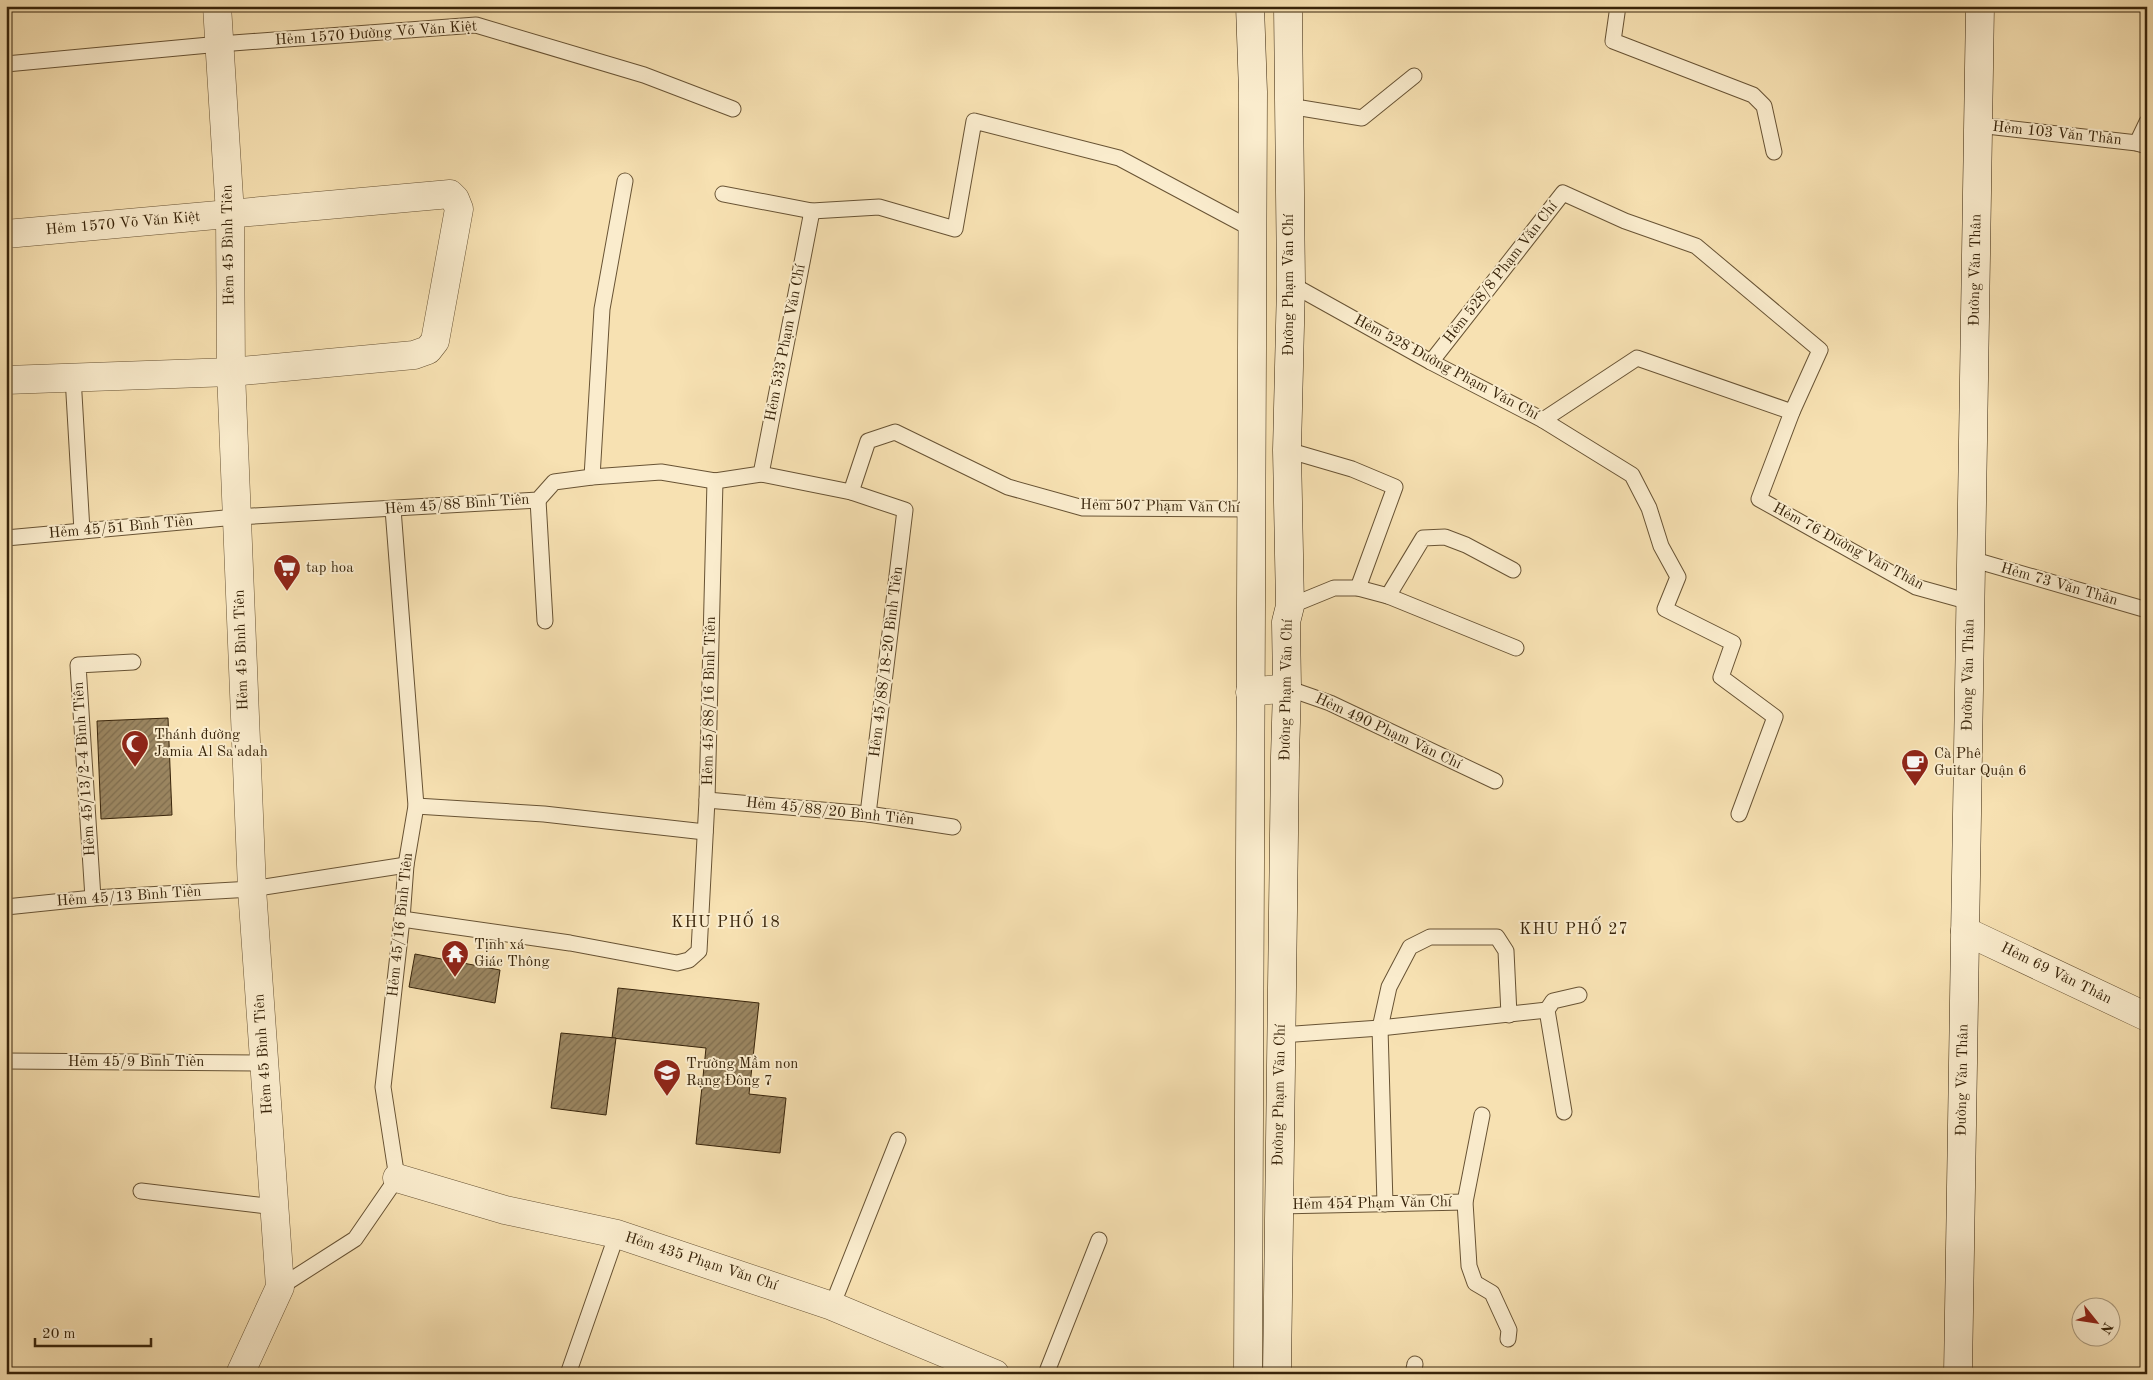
<svg xmlns="http://www.w3.org/2000/svg" width="2153" height="1380" font-family="'Old Standard TT',serif">
<style>
.building{fill:url(#building-hatch);stroke:#38240a}
.lines{fill:none;stroke-linecap:round;stroke-linejoin:round}
.lane-casing{stroke:#685334;stroke-width:17}
.street-casing{stroke:#685334;stroke-width:29}
.secondary-casing{stroke:#38240a;stroke-width:29}
.lane{stroke:#faeccd;stroke-width:15}
.street{stroke:#faeccd;stroke-width:28}
.secondary{stroke:#faeccd;stroke-width:28}
.labels{text-anchor:middle;dominant-baseline:central;stroke-width:4;stroke-linejoin:round;paint-order:stroke}
.street-label{font-size:15px;fill:#38240a;stroke:#faeccd}
.poi-label{font-size:15px;fill:#38240a;stroke:#faeccd;text-anchor:start}
.neighbourhood-label{font-size:16px;letter-spacing:1px;fill:#38240a;stroke:#faeccd}
</style>
<defs>
<pattern id="building-hatch" width="6" height="6" patternUnits="userSpaceOnUse" patternTransform="scale(1.25)"><rect width="6" height="6" fill="#9b8661"/><path d="M-1 1l2-2M0 6l6-6M5 7l2-2" fill="none" stroke="#7f6d4e"/></pattern>
</defs>
<rect width="100%" height="100%" fill="#f7e1b2"/>
<filter id="stains"><feTurbulence type="fractalNoise" baseFrequency=".004" numOctaves="4"/><feColorMatrix values="0 0 0 0 .2 0 0 0 0 .09 0 0 0 0 .02 0 0 0 .5 -.17"/></filter>
<radialGradient id="worn" r=".72"><stop offset=".6" stop-color="#630" stop-opacity="0"/><stop offset="1" stop-color="#630" stop-opacity=".3"/></radialGradient>
<g class="building">
<path d="M168,718L172,815L101,819L97,721Z"/>
<path d="M415,954L500,970L495,1003L409,987Z"/>
<path d="M618,988L759,1003L749,1094L786,1098L780,1153L696,1144L706,1048L612,1038Z"/>
<path d="M561,1033L616,1038L606,1115L551,1108Z"/>
</g>
<g class="lines">
<defs>
<g id="lane">
<path d="M1618,6L1613,41L1753,95L1764,106L1774,152"/>
<path d="M6,64L220,44L476,25L644,75L733,109"/>
<path d="M1289,106L1362,118L1414,76"/>
<path d="M1978,125L2137,143L2147,146"/>
<path d="M2137,143L2147,122"/>
<path d="M723,194L812,211L879,207L955,229L974,121L1119,158L1252,229"/>
<path d="M1291,284L1431,362L1543,420L1637,358L1792,412"/>
<path d="M1431,362L1563,193L1625,221L1696,246L1820,350L1792,412L1759,499L1916,587L1970,602"/>
<path d="M73,377L82,531"/>
<path d="M1543,420L1632,475L1649,508L1661,546L1678,577L1665,609L1733,643L1721,677L1775,717L1739,814"/>
<path d="M1287,450L1352,469L1395,487L1358,588"/>
<path d="M761,474L812,211"/>
<path d="M592,477L602,309L625,181"/>
<path d="M851,492L868,441L895,432L1008,487L1083,508L1252,509"/>
<path d="M538,500L545,621"/>
<path d="M6,538L236,517L538,500L554,482L592,477L661,472L715,481L761,474L851,492L905,510L868,814"/>
<path d="M1971,559L2147,610"/>
<path d="M1388,596L1423,538L1445,537L1466,545L1513,570"/>
<path d="M1290,606L1334,588H1358L1388,596L1516,648"/>
<path d="M1287,688L1330,703L1495,781"/>
<path d="M707,800L868,814L953,827"/>
<path d="M416,806L544,814L705,832"/>
<path d="M93,898L78,665L133,662"/>
<path d="M6,907L93,898L252,889L406,865"/>
<path d="M402,919L570,943L677,963L689,960L699,951L707,800L715,481"/>
<path d="M1281,1035L1380,1028L1547,1010"/>
<path d="M6,1061L265,1063"/>
<path d="M1564,1112L1547,1010L1553,1001L1579,995"/>
<path d="M1482,1115L1465,1202L1469,1266L1475,1283L1492,1293L1509,1330L1508,1339"/>
<path d="M141,1191L275,1207"/>
<path d="M1385,1204L1380,1028L1389,987L1410,947L1430,937H1497L1506,951L1509,1015"/>
<path d="M1279,1206L1465,1202"/>
<path d="M280,1287L355,1239L397,1178L383,1087L402,919L406,865L416,806L393,509"/>
<path d="M832,1306L898,1140"/>
<path d="M568,1374L617,1234"/>
<path d="M1046,1374L1099,1240"/>
<path d="M1413,1374L1415,1364"/>
</g>
<g id="street">
<path d="M217,6L230,214L231,372L252,889L280,1287L240,1374"/>
<path d="M6,234L450,194L455,199L459,209L435,341L428,350L414,355L231,372L6,380"/>
<path d="M1250,692L1287,688"/>
<path d="M1965,931L2147,1017"/>
<path d="M397,1178L505,1210L617,1234L832,1306L995,1374"/>
</g>
<g id="secondary">
<path d="M1248,1374L1253,92L1250,6"/>
<path d="M1277,1374L1285,757L1287,688L1286,622L1290,606L1287,450L1291,284L1288,6"/>
<path d="M1958,1374L1980,6"/>
</g>
</defs>
<use href="#lane" class="lane-casing"/>
<use href="#street" class="street-casing"/>
<use href="#secondary" class="secondary-casing"/>
<use href="#lane" class="lane"/>
<use href="#street" class="street"/>
<use href="#secondary" class="secondary"/>
</g>
<defs>
<symbol id="supermarket-pin" viewBox="-11 -11 22 30"><path d="M0 17L-7.5 6A9.5 9.5 0 1 1 7.5 6Z" fill="#8f2418" stroke="#faeccd"/><path d="M-6-5.5h2.5l.6 2H6L4.5 2H-2.5L-4.4-4H-6ZM-1.5 3.2a1.3 1.3 0 1 0 .1 0ZM3 3.2a1.3 1.3 0 1 0 .1 0Z" fill="#fff"/></symbol>
<symbol id="mosque-pin" viewBox="-11 -11 22 30"><path d="M0 17L-7.5 6A9.5 9.5 0 1 1 7.5 6Z" fill="#8f2418" stroke="#faeccd"/><path d="M3.5-4.9A6 6 0 1 0 3.5 4.9A5 5 0 1 1 3.5-4.9Z" fill="#fff"/></symbol>
<symbol id="cafe-pin" viewBox="-11 -11 22 30"><path d="M0 17L-7.5 6A9.5 9.5 0 1 1 7.5 6Z" fill="#8f2418" stroke="#faeccd"/><path d="M-5.5-4.5H6V0H3Q3 3.5 0 3.5H-2.5Q-5.5 3.5-5.5 0ZM3-3.2v2h1.7v-2ZM-6 4.5H4V6H-6Z" fill="#fff"/></symbol>
<symbol id="temple-pin" viewBox="-11 -11 22 30"><path d="M0 17L-7.5 6A9.5 9.5 0 1 1 7.5 6Z" fill="#8f2418" stroke="#faeccd"/><path d="M0-6L5-2H3V0L6.5 2.5H4V6H1.5V3h-3V6H-4V2.5H-6.5L-3 0V-2H-5Z" fill="#fff"/></symbol>
<symbol id="school-pin" viewBox="-11 -11 22 30"><path d="M0 17L-7.5 6A9.5 9.5 0 1 1 7.5 6Z" fill="#8f2418" stroke="#faeccd"/><path d="M0-5L7-2L0 1L-7-2ZM-4 1L0 2.5L4 1V4Q0 6-4 4Z" fill="#fff"/></symbol>
</defs>
<g fill-rule="evenodd">
<use href="#supermarket-pin" x="271" y="552" width="32" height="43"/>
<use href="#mosque-pin" x="119" y="728" width="32" height="43"/>
<use href="#cafe-pin" x="1899" y="747" width="32" height="43"/>
<use href="#temple-pin" x="439" y="938" width="32" height="43"/>
<use href="#school-pin" x="651" y="1057" width="32" height="43"/>
</g>
<g class="labels">
<g class="street-label">
<text transform="translate(376 34) rotate(-4)">Hẻm 1570 Đường Võ Văn Kiệt</text>
<text transform="translate(2057 134) rotate(6)">Hẻm 103 Văn Thân</text>
<text transform="translate(123 224) rotate(-5)">Hẻm 1570 Võ Văn Kiệt</text>
<text transform="translate(229 245) rotate(-91)">Hẻm 45 Bình Tiên</text>
<text transform="translate(1976 270) rotate(-89)">Đường Văn Thân</text>
<text transform="translate(1501 273) rotate(-52)">Hẻm 528/8 Phạm Văn Chí</text>
<text transform="translate(1289 285) rotate(-90)">Đường Phạm Văn Chí</text>
<text transform="translate(786 343) rotate(-79)">Hẻm 533 Phạm Văn Chí</text>
<text transform="translate(1446 368) rotate(28)">Hẻm 528 Đường Phạm Văn Chí</text>
<text transform="translate(457 505) rotate(-4)">Hẻm 45/88 Bình Tiên</text>
<text transform="translate(1160 507) rotate(1)">Hẻm 507 Phạm Văn Chí</text>
<text transform="translate(121 528) rotate(-5)">Hẻm 45/51 Bình Tiên</text>
<text transform="translate(1848 547) rotate(28)">Hẻm 76 Đường Văn Thân</text>
<text transform="translate(2059 585) rotate(16)">Hẻm 73 Văn Thân</text>
<text transform="translate(242 650) rotate(-92)">Hẻm 45 Bình Tiên</text>
<text transform="translate(887 662) rotate(-83)">Hẻm 45/88/18-20 Bình Tiên</text>
<text transform="translate(1969 675) rotate(-89)">Đường Văn Thân</text>
<text transform="translate(1287 690) rotate(-89)">Đường Phạm Văn Chí</text>
<text transform="translate(710 701) rotate(-89)">Hẻm 45/88/16 Bình Tiên</text>
<text transform="translate(1388 732) rotate(25)">Hẻm 490 Phạm Văn Chí</text>
<text transform="translate(85 769) rotate(-94)">Hẻm 45/13/2-4 Bình Tiên</text>
<text transform="translate(830 812) rotate(6)">Hẻm 45/88/20 Bình Tiên</text>
<text transform="translate(129 897) rotate(-4)">Hẻm 45/13 Bình Tiên</text>
<text transform="translate(401 925) rotate(-84)">Hẻm 45/16 Bình Tiên</text>
<text transform="translate(2056 974) rotate(26)">Hẻm 69 Văn Thân</text>
<text transform="translate(264 1054) rotate(-94)">Hẻm 45 Bình Tiên</text>
<text x="136" y="1062">Hẻm 45/9 Bình Tiên</text>
<text transform="translate(1963 1080) rotate(-89)">Đường Văn Thân</text>
<text transform="translate(1280 1095) rotate(-89)">Đường Phạm Văn Chí</text>
<text transform="translate(1372 1204) rotate(-1)">Hẻm 454 Phạm Văn Chí</text>
<text transform="translate(701 1262) rotate(18)">Hẻm 435 Phạm Văn Chí</text>
</g>
<g class="poi-label">
<text x="306" y="568">tap hoa</text>
<text x="154" y="735">Thánh đường<tspan x="154" dy="17">Jamia Al Sa'adah</tspan></text>
<text x="1934" y="754">Cà Phê<tspan x="1934" dy="17">Guitar Quận 6</tspan></text>
<text x="474" y="945">Tịnh xá<tspan x="474" dy="17">Giác Thông</tspan></text>
<text x="686" y="1064">Trường Mầm non<tspan x="686" dy="17">Rạng Đông 7</tspan></text>
</g>
<g class="neighbourhood-label">
<text x="726" y="923">KHU PHỐ 18</text>
<text x="1574" y="930">KHU PHỐ 27</text>
</g>
</g>
<rect width="2153" height="1380" fill="none" stroke="#f7e1b2" stroke-width="25"/>
<rect x="8" y="8" width="2138" height="1365" fill="none" stroke="#38240a" stroke-width="2.5"/>
<rect x="12" y="12" width="2128" height="1355" fill="none" stroke="#38240a"/>
<g transform="translate(2096 1322) rotate(120)"><circle r="24" fill="#faeccd" stroke="#ac9c7f"/>
<path d="M0-4L9 19L0 12L-9 19Z" fill="#8f2418"/>
<text y="-8" font-size="14" font-weight="bold" text-anchor="middle" fill="#38240a">N</text>
</g>
<path d="M35 1338v8h116v-8" fill="none" stroke="#38240a" stroke-width="2.5"/>
<text x="42" y="1338" font-size="15" fill="#38240a" stroke="#faeccd" stroke-width="4" paint-order="stroke">20 m</text>
<rect width="100%" height="100%" filter="url(#stains)"/>
<rect width="100%" height="100%" fill="url(#worn)"/>
</svg>
